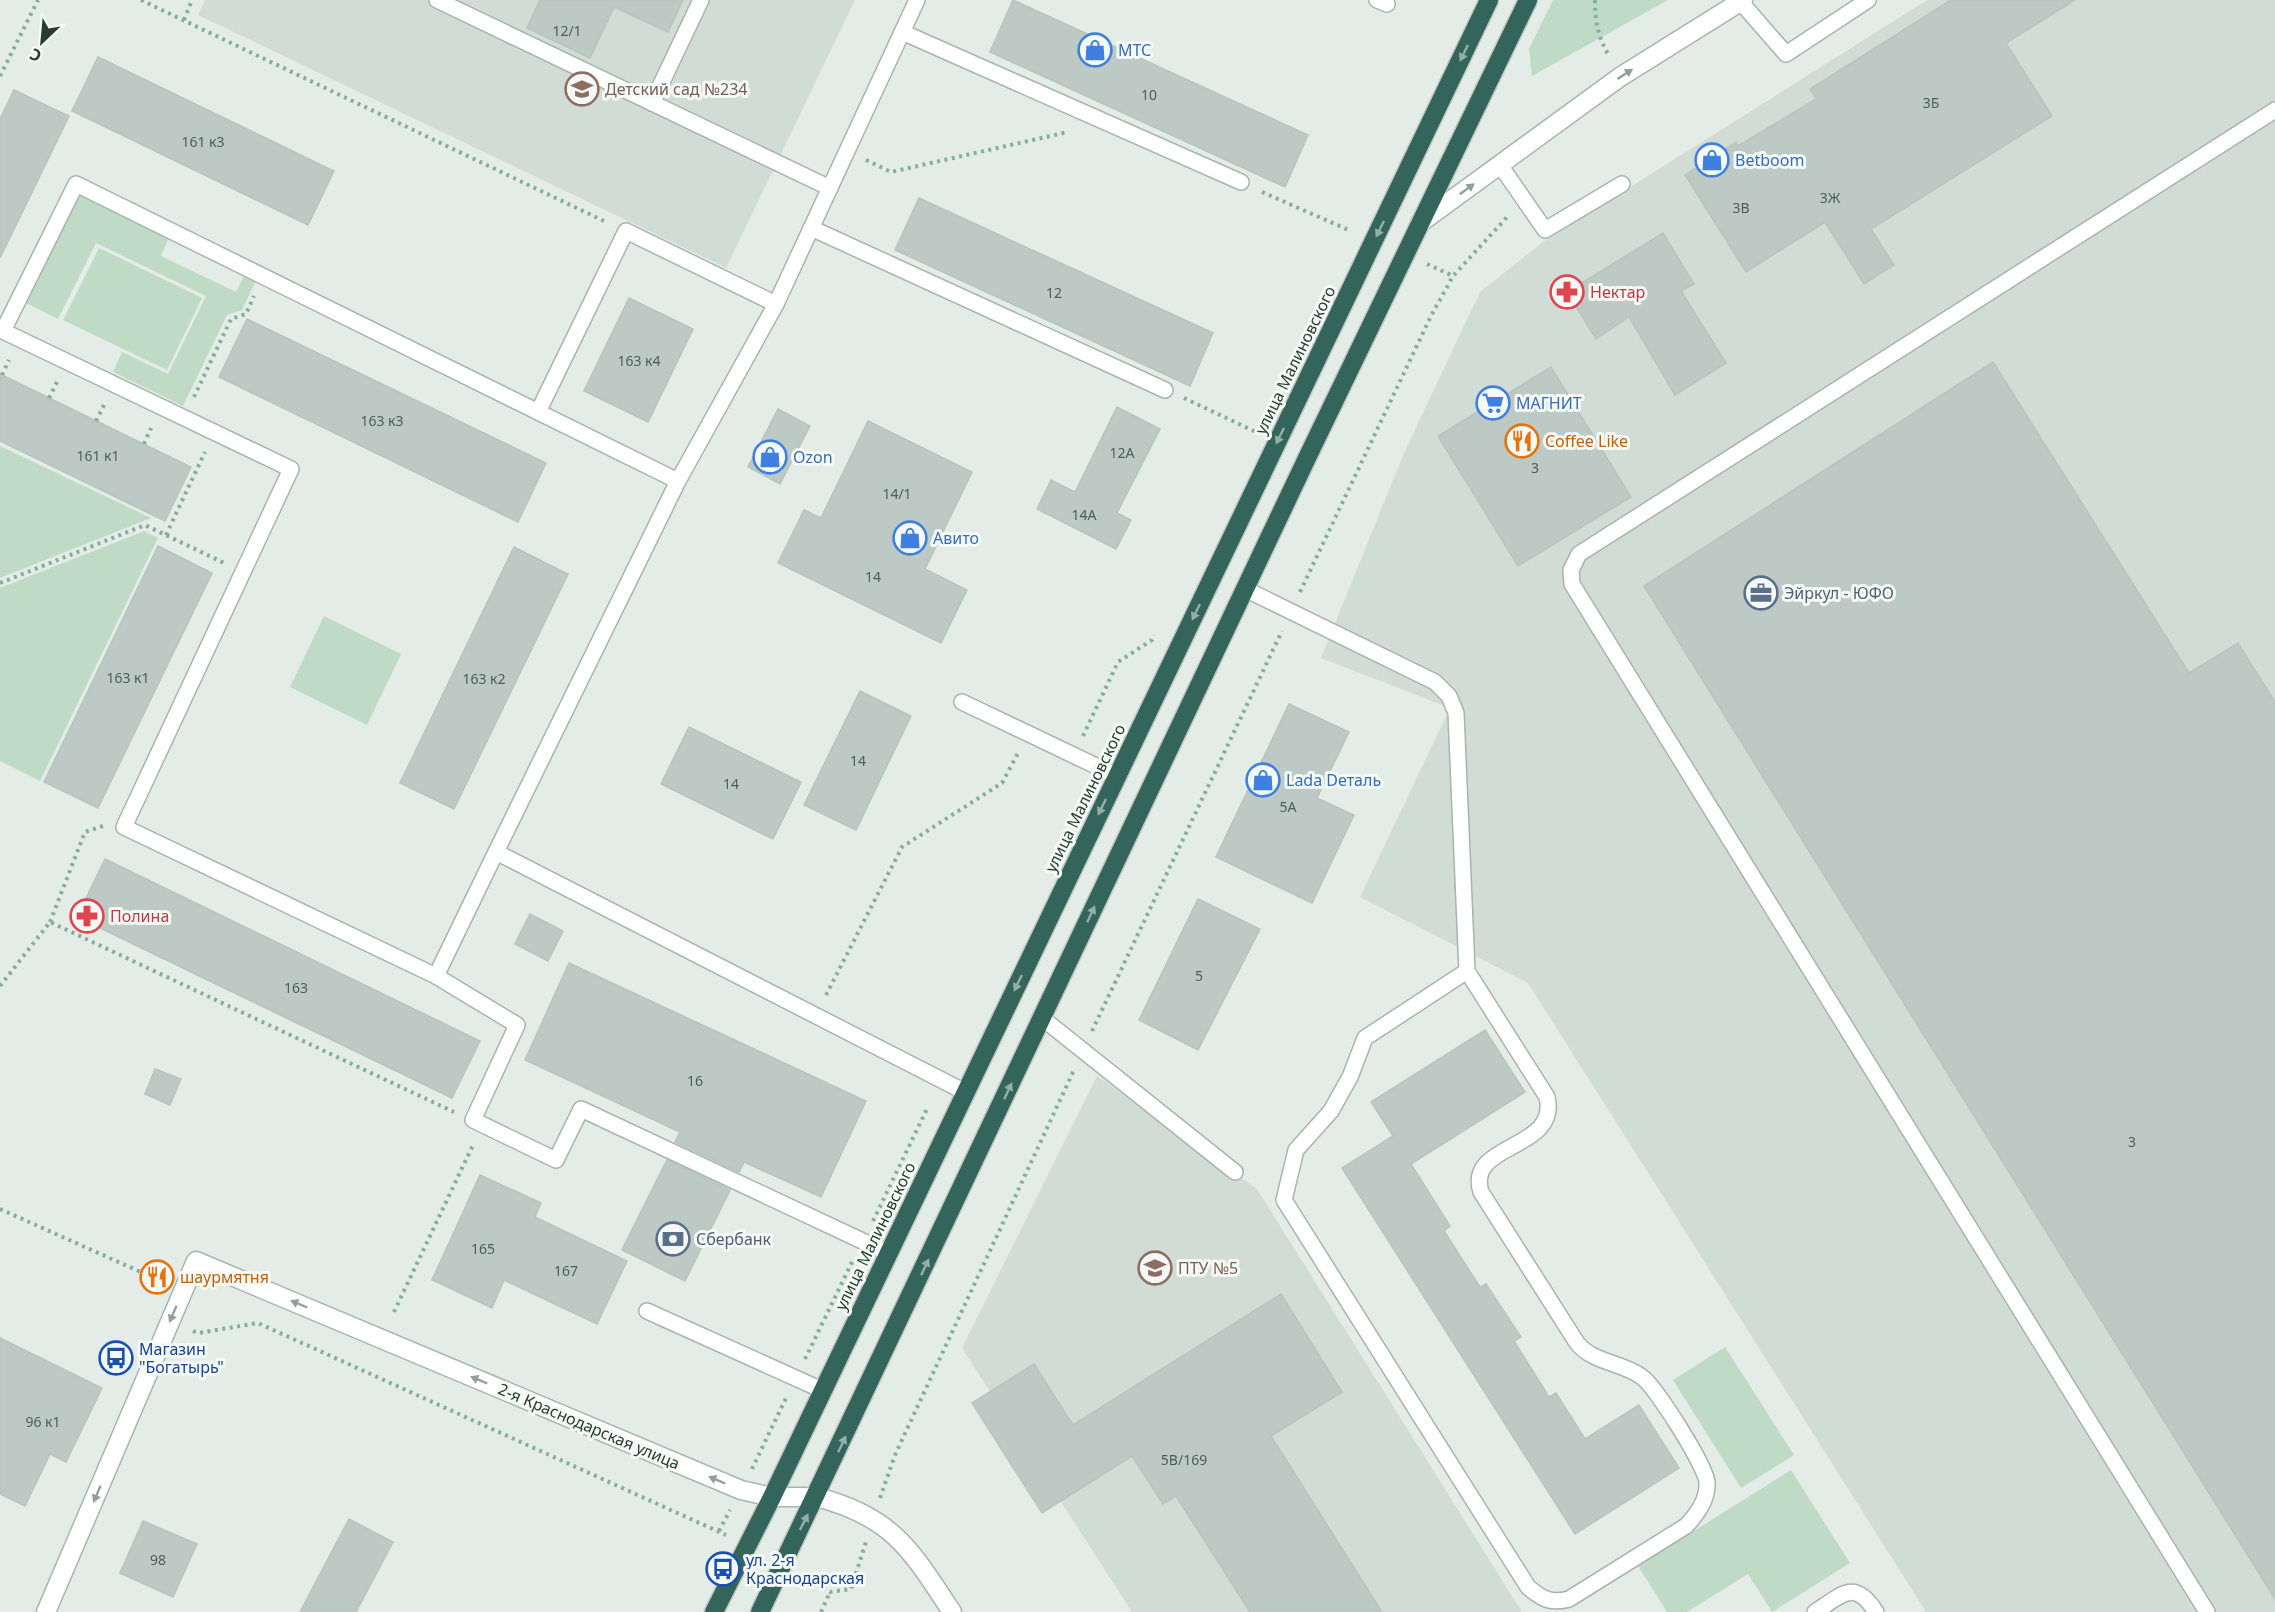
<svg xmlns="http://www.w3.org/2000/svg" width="2275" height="1612" font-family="'Noto Sans',sans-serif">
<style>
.built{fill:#d2dcd7}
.green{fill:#bfdbc6}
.building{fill:#bcc9c4;stroke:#b7c5bf;stroke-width:1.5}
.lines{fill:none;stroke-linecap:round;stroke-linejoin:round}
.lane-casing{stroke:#a7b4af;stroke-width:18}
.street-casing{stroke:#a7b4af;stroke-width:21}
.secondary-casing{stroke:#a3b7b0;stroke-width:21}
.highway-casing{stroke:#c2c8c6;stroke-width:21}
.path{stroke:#87aca0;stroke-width:4;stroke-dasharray:3 4.5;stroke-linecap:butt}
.lane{stroke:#fff;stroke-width:15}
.street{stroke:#fff;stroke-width:18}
.secondary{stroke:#fff;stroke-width:18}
.highway{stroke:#33655a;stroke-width:18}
.oneway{fill:#94afa8}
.oneway2{fill:#929e9a}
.labels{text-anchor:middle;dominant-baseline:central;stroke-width:6;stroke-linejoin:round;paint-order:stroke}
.number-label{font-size:14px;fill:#4b5f59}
.shop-label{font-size:16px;fill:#366cbe;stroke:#f4f9f6;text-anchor:start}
.education-label{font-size:16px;fill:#785e54;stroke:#f4f9f6;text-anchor:start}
.health-label{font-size:16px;fill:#be3a42;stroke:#f4f9f6;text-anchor:start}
.street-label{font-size:16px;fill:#253c35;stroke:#f4f9f6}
.food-label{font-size:16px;fill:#c56008;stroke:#f4f9f6;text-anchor:start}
.service-label{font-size:16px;fill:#4e5e75;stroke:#f4f9f6;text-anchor:start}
.transit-label{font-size:16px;fill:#164399;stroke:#f4f9f6;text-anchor:start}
</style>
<rect width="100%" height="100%" fill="#e4ece8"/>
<g class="built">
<path d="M205,0H855L726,268L198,15Z"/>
<path d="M1927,0H2275V1612H1926L1528,983L1360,897L1450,708L1321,658L1404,453L1480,292L1543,242Z"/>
<path d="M1097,1076L1257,1189L1522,1612H1132L962,1348Z"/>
</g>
<g class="green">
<path d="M1553,0H1668L1532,76L1529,49Z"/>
<path d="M79,194L169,237L161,256L236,292L245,274L256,280L242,310L227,315L183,406L113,372L122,352L168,374L206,296L96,243L58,319L26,303Z"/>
<path d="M99,248L202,298L167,370L63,320Z"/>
<path d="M0,446L151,518L0,578Z"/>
<path d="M144,531L158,538L40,781L0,761V588Z"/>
<path d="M324,616L401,654L367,725L290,687Z"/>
<path d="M1725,1347L1794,1455L1741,1488L1673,1380Z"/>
<path d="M1791,1470L1850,1563L1772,1612L1748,1574L1687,1612H1667L1638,1566Z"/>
</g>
<g class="building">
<path d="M540,0H683L668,32L614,7L590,58L527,28Z"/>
<path d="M1013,0L1308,135L1285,187L990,52Z"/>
<path d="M1951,0H2075L2006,43L2052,116L1871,229L1894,265L1864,284L1825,222L1746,272L1685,175L1736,142L1738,146L1816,99L1810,89Z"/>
<path d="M98,57L334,171L308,225L72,111Z"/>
<path d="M14,90L69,116L0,258V119Z"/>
<path d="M919,198L1213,333L1190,386L895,250Z"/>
<path d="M1663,233L1694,284L1681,291L1726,363L1675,395L1629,317L1596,339L1567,292Z"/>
<path d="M629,298L693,329L648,422L584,391Z"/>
<path d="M247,319L546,463L518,522L219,377Z"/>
<path d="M1993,362L2189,673L2238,643L2275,702V1599L1644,586Z"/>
<path d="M1551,367L1631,497L1518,566L1438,436Z"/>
<path d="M0,374L191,467L165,521L0,441Z"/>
<path d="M1117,407L1160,429L1117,513L1131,520L1116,549L1037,509L1051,480L1075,492Z"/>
<path d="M778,409L810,426L780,484L748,467Z"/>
<path d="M868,421L972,472L925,569L967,590L941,643L778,563L804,510L821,518Z"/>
<path d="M158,546L212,573L98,808L44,782Z"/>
<path d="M514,547L568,574L454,809L400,783Z"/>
<path d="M860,691L911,716L856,830L804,805Z"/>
<path d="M1289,704L1349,732L1317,798L1354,815L1312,903L1216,857Z"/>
<path d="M689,727L801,782L773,839L661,784Z"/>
<path d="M105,859L480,1041L452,1098L77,917Z"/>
<path d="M1198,899L1260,929L1198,1050L1139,1020Z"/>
<path d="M530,914L563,931L548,961L515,944Z"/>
<path d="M569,963L866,1101L821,1197L744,1162L739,1172L675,1142L680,1132L525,1060Z"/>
<path d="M1485,1030L1525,1092L1411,1164L1450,1226L1444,1231L1480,1287L1486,1284L1521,1337L1514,1341L1549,1397L1556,1393L1585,1439L1639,1405L1679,1468L1575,1534L1342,1168L1393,1136L1371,1102Z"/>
<path d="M155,1069L181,1079L170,1105L145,1094Z"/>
<path d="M667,1160L730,1190L685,1281L622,1250Z"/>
<path d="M480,1175L541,1203L535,1217L627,1261L597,1324L504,1280L492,1308L432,1280Z"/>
<path d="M1281,1294L1342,1392L1271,1436L1382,1612H1250L1176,1496L1163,1504L1132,1456L1042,1513L972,1403L1034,1364L1073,1425Z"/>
<path d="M0,1338L102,1388L66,1462L50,1454L25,1506L0,1494Z"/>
<path d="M349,1519L393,1542L356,1612H300Z"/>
<path d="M143,1521L197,1544L173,1597L120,1573Z"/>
</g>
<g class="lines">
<defs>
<g id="lane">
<path d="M437,0L830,188"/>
<path d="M917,0L776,304L678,481L496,852L965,1092"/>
<path d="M1377,0L1387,4"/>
<path d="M1739,0L1786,54L1868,0"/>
<path d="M902,32L1241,182"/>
<path d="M652,103L701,0"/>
<path d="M1500,165L1545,230L1622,184"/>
<path d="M811,228L1165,390"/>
<path d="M538,412L626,231L776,304"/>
<path d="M1245,589L1435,682L1449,696L1456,713L1467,971L1547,1097C1560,1151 1465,1142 1481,1192L1577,1343C1593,1363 1622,1362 1642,1377C1656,1387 1705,1465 1707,1482C1708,1500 1697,1514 1686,1526L1569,1599C1551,1604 1542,1599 1528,1587L1284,1200L1296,1150L1331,1111L1350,1077L1365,1038L1467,971"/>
<path d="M962,702L1117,776"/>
<path d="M496,852L436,976L124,827L291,469L3,331L76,184L678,481"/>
<path d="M436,976L517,1025L473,1120L556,1160L581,1109L888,1253"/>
<path d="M1042,1018L1235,1172"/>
<path d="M647,1311L822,1390"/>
<path d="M1815,1612C1842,1595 1854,1578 1876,1612"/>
<path d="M2207,1612L1572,584L1571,570L1579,554L2275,110"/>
</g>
<g id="street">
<path d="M1420,223L1620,77L1743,0"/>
<path d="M817,1497C893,1517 911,1550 952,1612"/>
</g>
<path id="secondary" d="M46,1612L196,1261L741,1490L772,1497H817"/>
<g id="highway">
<path d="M714,1612L772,1497L1489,0"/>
<path d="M760,1612L1307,458L1528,0"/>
</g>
</defs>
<use href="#lane" class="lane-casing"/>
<use href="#street" class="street-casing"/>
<use href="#secondary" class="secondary-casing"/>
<use href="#highway" class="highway-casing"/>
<g class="path">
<path d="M141,0L606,222"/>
<path d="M1595,0C1595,22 1598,37 1609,56"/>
<path d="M184,20L192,0"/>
<path d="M0,76L38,0"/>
<path d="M866,160L891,172L1068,132"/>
<path d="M1262,192L1351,231"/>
<path d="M1427,264L1453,276"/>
<path d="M2,375L9,360"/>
<path d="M194,397L231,319L246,314L254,296"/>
<path d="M49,398L57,382"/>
<path d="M1184,398L1256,432"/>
<path d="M96,421L104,405"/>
<path d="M144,444L151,428"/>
<path d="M166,535L205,452"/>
<path d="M0,583L145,525L224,563"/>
<path d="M1300,592L1431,316L1453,276L1509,215"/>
<path d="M1083,736L1118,662L1152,640L1154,635"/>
<path d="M50,922L85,832L103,826"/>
<path d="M0,986L50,922L454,1112"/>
<path d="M826,995L902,847L1002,783L1018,753"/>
<path d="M1092,1031L1282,631"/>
<path d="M0,1209L161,1281"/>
<path d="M873,1221L927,1109"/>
<path d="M394,1312L473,1145"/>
<path d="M193,1331L198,1333L258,1323L726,1535"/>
<path d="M805,1359L853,1260"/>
<path d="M752,1469L786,1398"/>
<path d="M880,1498L895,1455L1074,1070"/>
<path d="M719,1531L730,1510"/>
<path d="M804,1576L830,1592L851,1589L866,1542"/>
<path d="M821,1612L830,1592"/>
</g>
<use href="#lane" class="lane"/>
<use href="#street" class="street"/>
<use href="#secondary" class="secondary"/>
<use href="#highway" class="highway"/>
</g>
<defs><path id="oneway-solid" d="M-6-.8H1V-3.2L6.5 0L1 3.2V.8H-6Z" transform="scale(1.5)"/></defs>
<g class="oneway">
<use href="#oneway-solid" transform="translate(1464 53) rotate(116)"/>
<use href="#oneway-solid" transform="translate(1380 229) rotate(116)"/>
<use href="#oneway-solid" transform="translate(1280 436) rotate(116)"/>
<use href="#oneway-solid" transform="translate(1196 612) rotate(116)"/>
<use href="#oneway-solid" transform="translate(1102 807) rotate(116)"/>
<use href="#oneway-solid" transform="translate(1091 914) rotate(-65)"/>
<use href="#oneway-solid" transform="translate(1018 983) rotate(116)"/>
<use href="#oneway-solid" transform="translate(1008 1091) rotate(-65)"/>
<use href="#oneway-solid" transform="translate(925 1267) rotate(-65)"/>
<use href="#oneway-solid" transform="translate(842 1444) rotate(-65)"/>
<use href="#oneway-solid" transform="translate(804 1522) rotate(-63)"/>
</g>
<g class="oneway2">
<use href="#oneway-solid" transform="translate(1625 74) rotate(-33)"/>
<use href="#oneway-solid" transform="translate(1467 189) rotate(-36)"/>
<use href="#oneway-solid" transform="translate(299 1304) rotate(-157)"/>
<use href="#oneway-solid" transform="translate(173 1314) rotate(113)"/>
<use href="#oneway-solid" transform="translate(479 1380) rotate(-157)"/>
<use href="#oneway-solid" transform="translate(717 1480) rotate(-157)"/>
<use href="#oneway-solid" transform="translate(97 1494) rotate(113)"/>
</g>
<defs>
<symbol id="shop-ring" viewBox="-11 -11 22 22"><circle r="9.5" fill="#f4f9f6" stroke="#3f7fe0" stroke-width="1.5"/><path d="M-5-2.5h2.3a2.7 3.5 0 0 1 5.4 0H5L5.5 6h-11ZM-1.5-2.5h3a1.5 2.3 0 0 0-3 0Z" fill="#3f7fe0"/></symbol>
<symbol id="school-ring" viewBox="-11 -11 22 22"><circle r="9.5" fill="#f4f9f6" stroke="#8d6e63" stroke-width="1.5"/><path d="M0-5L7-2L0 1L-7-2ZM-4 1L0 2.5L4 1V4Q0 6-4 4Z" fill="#8d6e63"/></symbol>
<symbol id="pharmacy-ring" viewBox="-11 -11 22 22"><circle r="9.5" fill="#f4f9f6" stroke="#e0444e" stroke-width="1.5"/><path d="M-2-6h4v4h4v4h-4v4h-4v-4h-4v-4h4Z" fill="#e0444e"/></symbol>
<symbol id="supermarket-ring" viewBox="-11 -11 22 22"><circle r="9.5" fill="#f4f9f6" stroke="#3f7fe0" stroke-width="1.5"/><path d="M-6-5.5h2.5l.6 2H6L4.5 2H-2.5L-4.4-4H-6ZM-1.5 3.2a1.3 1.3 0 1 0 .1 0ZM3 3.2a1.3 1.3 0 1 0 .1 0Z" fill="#3f7fe0"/></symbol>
<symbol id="restaurant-ring" viewBox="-11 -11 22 22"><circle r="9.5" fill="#f4f9f6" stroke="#e8710a" stroke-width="1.5"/><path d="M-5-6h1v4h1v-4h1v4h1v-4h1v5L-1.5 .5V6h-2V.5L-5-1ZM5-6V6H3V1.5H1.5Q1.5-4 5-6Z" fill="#e8710a"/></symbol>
<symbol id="office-ring" viewBox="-11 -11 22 22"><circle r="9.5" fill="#f4f9f6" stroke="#5c6f8a" stroke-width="1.5"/><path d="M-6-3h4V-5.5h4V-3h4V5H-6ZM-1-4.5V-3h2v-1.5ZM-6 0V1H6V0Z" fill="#5c6f8a"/></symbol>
<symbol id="bank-ring" viewBox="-11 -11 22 22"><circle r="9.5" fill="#f4f9f6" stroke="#5c6f8a" stroke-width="1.5"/><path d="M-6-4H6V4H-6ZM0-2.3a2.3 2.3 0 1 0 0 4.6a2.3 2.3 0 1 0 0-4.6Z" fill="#5c6f8a"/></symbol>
<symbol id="university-ring" viewBox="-11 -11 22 22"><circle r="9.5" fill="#f4f9f6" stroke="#8d6e63" stroke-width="1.5"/><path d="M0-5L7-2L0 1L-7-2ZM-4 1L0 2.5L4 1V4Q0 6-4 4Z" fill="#8d6e63"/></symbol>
<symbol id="bus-ring" viewBox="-11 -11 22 22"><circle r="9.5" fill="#f4f9f6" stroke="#1a4fb4" stroke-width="1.5"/><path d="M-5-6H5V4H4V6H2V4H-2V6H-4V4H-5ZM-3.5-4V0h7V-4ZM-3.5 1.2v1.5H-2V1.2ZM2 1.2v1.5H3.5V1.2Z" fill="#1a4fb4"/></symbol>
</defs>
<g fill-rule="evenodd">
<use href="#shop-ring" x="1076" y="31" width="38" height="38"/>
<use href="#school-ring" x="563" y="70" width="38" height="38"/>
<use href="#shop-ring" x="1693" y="141" width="38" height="38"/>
<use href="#pharmacy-ring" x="1548" y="273" width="38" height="38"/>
<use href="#supermarket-ring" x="1474" y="384" width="38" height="38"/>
<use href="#restaurant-ring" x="1503" y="422" width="38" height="38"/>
<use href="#shop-ring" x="751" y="438" width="38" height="38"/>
<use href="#shop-ring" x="891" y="519" width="38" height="38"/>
<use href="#office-ring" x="1742" y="574" width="38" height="38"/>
<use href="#shop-ring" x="1244" y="761" width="38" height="38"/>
<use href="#pharmacy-ring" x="68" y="897" width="38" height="38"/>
<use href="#bank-ring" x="654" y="1220" width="38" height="38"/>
<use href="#university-ring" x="1136" y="1249" width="38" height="38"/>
<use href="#restaurant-ring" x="138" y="1258" width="38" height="38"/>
<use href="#bus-ring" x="97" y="1339" width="38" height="38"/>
<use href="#bus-ring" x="704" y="1550" width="38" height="38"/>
</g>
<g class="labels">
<g class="number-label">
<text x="567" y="30">12/1</text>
<text x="1149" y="94">10</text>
<text x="1931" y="102">3Б</text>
<text x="203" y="141">161 к3</text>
<text x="1830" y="197">3Ж</text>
<text x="1741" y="207">3В</text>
<text x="1054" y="292">12</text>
<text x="639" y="360">163 к4</text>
<text x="382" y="420">163 к3</text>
<text x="1122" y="452">12А</text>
<text x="98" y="455">161 к1</text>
<text x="1535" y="467">3</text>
<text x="897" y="493">14/1</text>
<text x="1084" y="514">14А</text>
<text x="873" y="576">14</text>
<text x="128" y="677">163 к1</text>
<text x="484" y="678">163 к2</text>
<text x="858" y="760">14</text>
<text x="731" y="783">14</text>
<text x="1288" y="806">5А</text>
<text x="1199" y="975">5</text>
<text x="296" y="987">163</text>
<text x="695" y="1080">16</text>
<text x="2132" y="1141">3</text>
<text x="483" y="1248">165</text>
<text x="566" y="1270">167</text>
<text x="43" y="1421">96 к1</text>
<text x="1184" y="1459">5В/169</text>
<text x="158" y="1559">98</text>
</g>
<g class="shop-label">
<text x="1118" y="50">МТС</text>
<text x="1735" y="160">Betboom</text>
<text x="1516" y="403">МАГНИТ</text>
<text x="793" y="457">Ozon</text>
<text x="933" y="538">Авито</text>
<text x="1286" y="780">Lada Dеталь</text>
</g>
<g class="education-label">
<text x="605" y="89">Детский сад №234</text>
<text x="1178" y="1268">ПТУ №5</text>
</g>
<g class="health-label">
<text x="1590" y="292">Нектар</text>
<text x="110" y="916">Полина</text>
</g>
<g class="street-label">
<text transform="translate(1295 360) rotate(-64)">улица Малиновского</text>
<text transform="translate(1085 798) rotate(-64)">улица Малиновского</text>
<text transform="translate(875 1236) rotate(-64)">улица Малиновского</text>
<text transform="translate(589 1426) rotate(23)">2-я Краснодарская улица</text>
</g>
<g class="food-label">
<text x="1545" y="441">Coffee Like</text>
<text x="180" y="1277">шаурмятня</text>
</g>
<g class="service-label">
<text x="1784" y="593">Эйркул - ЮФО</text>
<text x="696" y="1239">Сбербанк</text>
</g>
<g class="transit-label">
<text x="139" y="1349">Магазин<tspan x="139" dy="18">"Богатырь"</tspan></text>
<text x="746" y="1560">ул. 2-я<tspan x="746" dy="18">Краснодарская</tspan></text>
</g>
</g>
<g transform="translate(42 42) rotate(206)" stroke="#f4f9f6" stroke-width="4.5" paint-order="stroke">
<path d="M0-4.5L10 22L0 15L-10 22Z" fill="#253c35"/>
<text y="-9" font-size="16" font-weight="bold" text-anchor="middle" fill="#253c35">С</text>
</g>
</svg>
